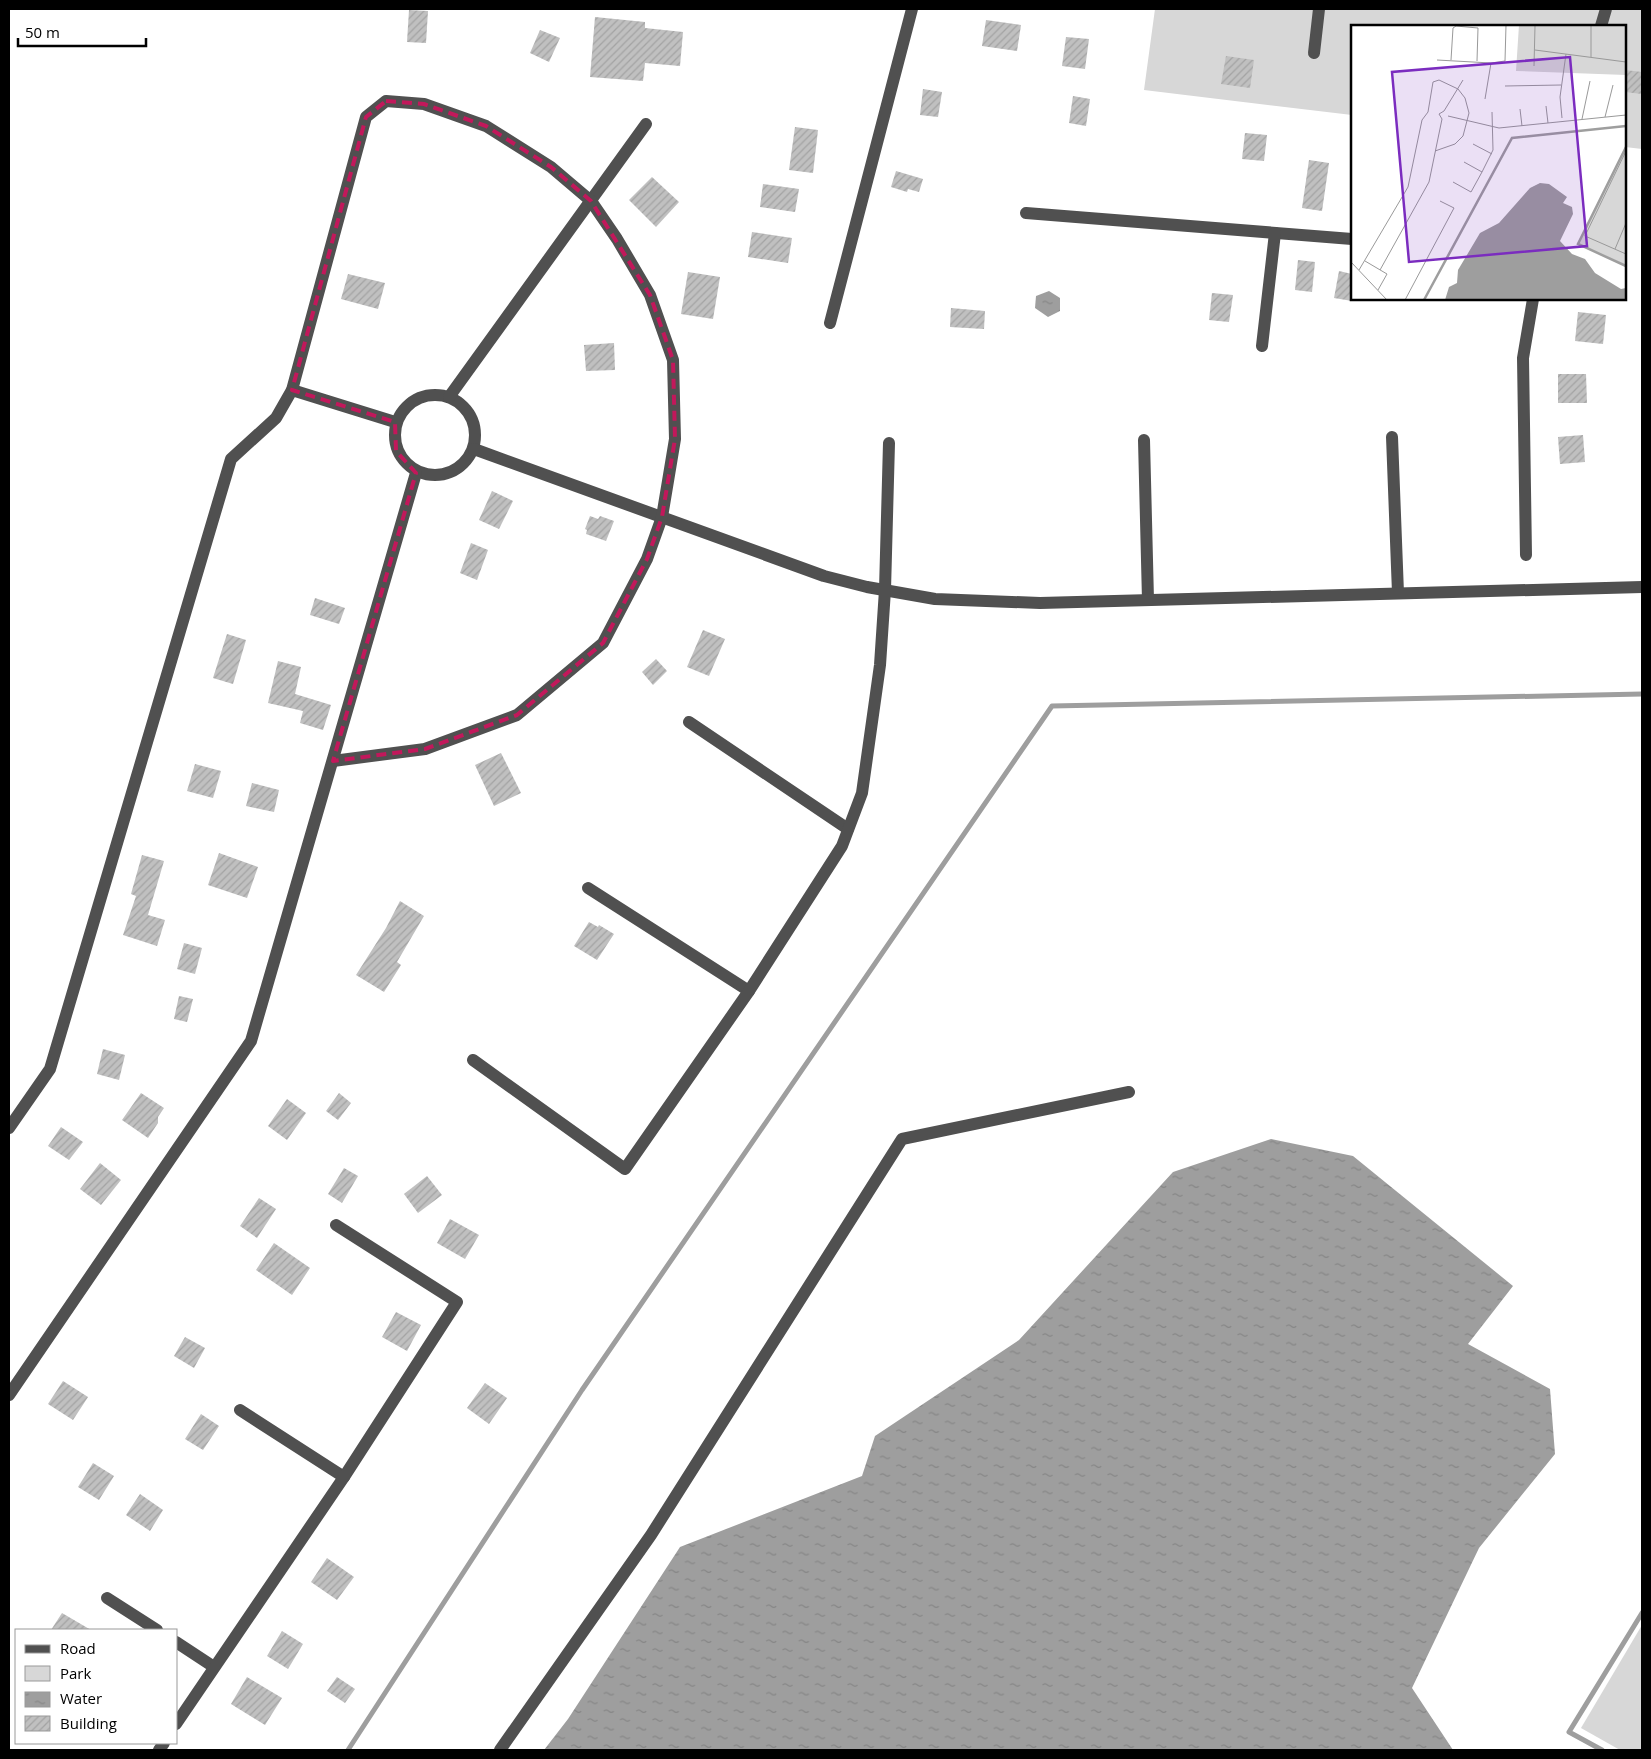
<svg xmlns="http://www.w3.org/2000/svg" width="1651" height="1759" font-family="'Open Sans',sans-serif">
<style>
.green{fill:#d7d7d7}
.water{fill:url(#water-ripples)}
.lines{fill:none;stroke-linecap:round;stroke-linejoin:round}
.stream{stroke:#9e9e9e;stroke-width:5}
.building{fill:url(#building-hatch)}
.minor{stroke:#505050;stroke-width:12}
.marked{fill:none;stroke:#c2185b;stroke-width:4;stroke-dasharray:10 6;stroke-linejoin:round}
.inset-river{fill:none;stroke:#9e9e9e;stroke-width:2.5}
.inset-road{fill:none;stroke:#999;stroke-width:1}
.view{fill:#7b2cbf;fill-opacity:0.15;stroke:#7b2cbf;stroke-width:2.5}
.inset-edge{fill:none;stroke:#000;stroke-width:2.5}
</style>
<defs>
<pattern id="water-ripples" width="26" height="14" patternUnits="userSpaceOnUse" patternTransform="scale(1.25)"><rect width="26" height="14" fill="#9e9e9e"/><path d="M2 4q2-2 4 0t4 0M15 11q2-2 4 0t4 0" fill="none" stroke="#868686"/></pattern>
<pattern id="building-hatch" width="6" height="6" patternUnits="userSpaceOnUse" patternTransform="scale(1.25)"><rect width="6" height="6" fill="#c0c0c0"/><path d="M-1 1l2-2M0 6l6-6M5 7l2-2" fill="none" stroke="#a3a3a3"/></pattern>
</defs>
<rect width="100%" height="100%" fill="#fff"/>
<g class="green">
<path d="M1155,9H1642V149L1625,147V26H1352V115L1144,90Z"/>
<path d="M1642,1625V1750H1620L1581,1728Z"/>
</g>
<g class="water">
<path d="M1049,291L1060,298V311L1048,317L1035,308L1036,296Z"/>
<path d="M1271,1139L1353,1156L1513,1286L1468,1344L1550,1389L1555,1454L1479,1548L1412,1688L1453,1750H544L568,1719L680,1547L862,1476L875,1436L1019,1340L1173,1172Z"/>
</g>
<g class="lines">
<g class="stream">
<path d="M348,1750L582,1390L1052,706L1642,694"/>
<path d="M1602,1750L1569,1732L1642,1613"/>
</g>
</g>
<g class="building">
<path d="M409,10L428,11L426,43L407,42Z"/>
<path d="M595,17L645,22V28L683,32L680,66L645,63L643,81L590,77Z"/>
<path d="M986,20L1021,25L1017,51L982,46Z"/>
<path d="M540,30L560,38L549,62L530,53Z"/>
<path d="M1066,37L1089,39L1085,69L1062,66Z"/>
<path d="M1226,56L1254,60L1250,88L1221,84Z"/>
<path d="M1625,70L1642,72V94L1625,92Z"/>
<path d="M923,89L942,92L938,117L920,115Z"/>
<path d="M1073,96L1090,99L1086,126L1069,123Z"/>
<path d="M795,127L818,130L813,173L789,170Z"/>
<path d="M1245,133L1267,135L1264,161L1242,159Z"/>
<path d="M1309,160L1329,163L1322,211L1302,208Z"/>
<path d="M896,171L923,179L919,192L908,189L907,192L891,187Z"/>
<path d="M652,177L679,202L656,227L629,200Z"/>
<path d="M763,184L799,189L795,212L760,207Z"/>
<path d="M752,232L792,238L788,263L748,257Z"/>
<path d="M1298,260L1315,262L1312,292L1295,290Z"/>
<path d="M1339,271L1352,274V301L1334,298Z"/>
<path d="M688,272L720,277L713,319L681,314Z"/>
<path d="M348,274L385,283L378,309L341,299Z"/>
<path d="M1212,293L1233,295L1229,322L1209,320Z"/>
<path d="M951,308L985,311L984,329L950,327Z"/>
<path d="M1578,312L1606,315L1603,344L1575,341Z"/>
<path d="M614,343L615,370L586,371L584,345Z"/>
<path d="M1558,374H1586L1587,403H1558Z"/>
<path d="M1583,435L1585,462L1560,464L1558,437Z"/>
<path d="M492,491L513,501L499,529L479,520Z"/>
<path d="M590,516L598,519L600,516L614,521L606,541L586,534L587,530L585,529Z"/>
<path d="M471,543L488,550L477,580L460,573Z"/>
<path d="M315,598L345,608L339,624L310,615Z"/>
<path d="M703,630L725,639L709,676L687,667Z"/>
<path d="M227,634L246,640L233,684L213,678Z"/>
<path d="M656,659L667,671L653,685L642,672Z"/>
<path d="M278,661L301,667L295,694L331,705L323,730L300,723L303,711L268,703Z"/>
<path d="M501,753L521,793L494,806L475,765Z"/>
<path d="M195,764L221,771L213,798L187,791Z"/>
<path d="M252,783L279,790L274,812L246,806Z"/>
<path d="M219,853L258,867L247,898L208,885Z"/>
<path d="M142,855L164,861L148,915L165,920L157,946L123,935L136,896L131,894Z"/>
<path d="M400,901L424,916L397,962L401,965L384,992L356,975L386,928Z"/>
<path d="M589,922L598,927L599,925L614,934L597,960L574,946Z"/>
<path d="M184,943L202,948L195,974L177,969Z"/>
<path d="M179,996L193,999L187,1022L174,1019Z"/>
<path d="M103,1049L125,1055L119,1080L97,1074Z"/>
<path d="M141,1093L164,1108L158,1117V1123L148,1138L122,1120Z"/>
<path d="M339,1093L351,1103L338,1120L326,1111Z"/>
<path d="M287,1099L306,1113L287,1140L268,1126Z"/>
<path d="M61,1127L83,1142L69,1160L48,1146Z"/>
<path d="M100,1163L121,1180L101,1205L80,1189Z"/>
<path d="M344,1168L358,1176L342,1203L328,1194Z"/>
<path d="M427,1176L442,1195L418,1213L404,1194Z"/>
<path d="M259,1198L276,1209L257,1238L240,1226Z"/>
<path d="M450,1219L479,1235L465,1259L437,1243Z"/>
<path d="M274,1243L310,1268L292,1295L256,1270Z"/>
<path d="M396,1312L421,1325L407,1351L382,1337Z"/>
<path d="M185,1337L205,1348L194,1368L174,1356Z"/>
<path d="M63,1381L88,1397L73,1420L48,1404Z"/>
<path d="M485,1383L507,1398L489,1424L467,1408Z"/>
<path d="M201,1414L219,1426L203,1450L185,1439Z"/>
<path d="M93,1463L114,1476L99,1500L78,1487Z"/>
<path d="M140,1494L163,1510L150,1531L126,1515Z"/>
<path d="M327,1558L354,1577L337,1600L311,1582Z"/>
<path d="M62,1613L91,1630H51Z"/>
<path d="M282,1631L303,1644L288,1669L267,1656Z"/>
<path d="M247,1677L282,1698L265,1725L231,1704Z"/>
<path d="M337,1677L355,1689L345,1703L327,1691Z"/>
</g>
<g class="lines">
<g class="minor">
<path d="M1601,26L1606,9"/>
<path d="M1314,53L1319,9"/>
<path d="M1026,213L1352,239"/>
<path d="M830,323L912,9"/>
<path d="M1262,346L1275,233"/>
<path d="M292,390L395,422"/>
<circle cx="435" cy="435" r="40"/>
<path d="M449,397L646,124"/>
<path d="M1392,437L1398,593"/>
<path d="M1144,440L1148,600"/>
<path d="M474,449L824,576L867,587L935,599L1040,603L1642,587"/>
<path d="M1526,555L1523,358L1533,299"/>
<path d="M689,722L848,829"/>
<path d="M588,888L749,991"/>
<path d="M473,1060L625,1169L749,991L842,846L862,793L880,665L885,590L889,443"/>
<path d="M9,1128L50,1069L231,459L276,418L292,390L366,117L386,101L424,104L486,126L551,167L591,201L617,239L650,295L673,360L675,439L662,517L647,559L603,643L517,715L425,749L333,761"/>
<path d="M9,1395L251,1041L416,473"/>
<path d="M240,1410L344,1477"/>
<path d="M107,1598L157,1630"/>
<path d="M176,1642L214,1667"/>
<path d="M176,1724L344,1477L457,1302L336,1225"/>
<path d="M159,1750L164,1743"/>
<path d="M500,1750L651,1535L902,1139L1129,1092"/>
</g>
</g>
<path class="marked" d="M386,101L424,104L486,126L551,167L591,201L650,295L673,360L675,439L662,517L647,559L603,643L517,715L425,749L333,761L416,473L396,451L395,422L292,390L366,117Z"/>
<g transform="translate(1351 25)">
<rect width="275" height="275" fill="#fff"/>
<path d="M168,0H275V50L165,46ZM275,120V240L228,219Z" fill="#d7d7d7"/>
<path d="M189,158L198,159L216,172L212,178L221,182L222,189L209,216L221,229L234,234L244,248L270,264L275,263V275H94L98,262L106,258L107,245L129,208L148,198L179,163Z" fill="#9e9e9e"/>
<path class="inset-river" d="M275,122L227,219L275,241M73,275L161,113L275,101"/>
<path class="inset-road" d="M184,25L275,37M240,32V0M86,35L140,38M100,35L102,3L105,1L127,3L126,36M183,41L184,1M154,61L210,60M134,74L140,38L154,36L155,0M195,81L197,98M169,84L171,101M97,91L148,103L275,90M254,92L262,60M211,93L209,72L215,29M231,94L239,56M122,119L141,129M275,126L234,211L275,229M113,137L131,147M102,157L120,167L131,147L142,125L141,87M264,224L275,198M14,236L36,249L27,265M0,237L36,275M8,245L57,162L71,95L77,87L82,57L88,55L107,64L114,73L118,88L112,111L104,119L84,126M29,245L78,157L91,94L88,89L93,86L112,55M54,275L103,183L89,176"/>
<path class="view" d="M219,32L236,221L58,237L41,47Z"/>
<rect width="275" height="275" class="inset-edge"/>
</g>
<rect width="1651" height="1759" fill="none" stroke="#000000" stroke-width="20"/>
<rect x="15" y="1629" width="162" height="115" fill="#ffffff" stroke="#999999"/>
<rect x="25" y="1645" width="25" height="8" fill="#505050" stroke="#999999"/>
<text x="60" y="1654" font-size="15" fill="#000000">Road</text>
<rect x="25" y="1666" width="25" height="15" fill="#d7d7d7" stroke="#999999"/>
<text x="60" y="1679" font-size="15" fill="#000000">Park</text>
<rect x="25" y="1692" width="25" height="15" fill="url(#water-ripples)" stroke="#999999"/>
<text x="60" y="1704" font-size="15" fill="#000000">Water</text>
<rect x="25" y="1716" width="25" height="15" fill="url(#building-hatch)" stroke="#999999"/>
<text x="60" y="1729" font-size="15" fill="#000000">Building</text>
<path d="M18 38v8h128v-8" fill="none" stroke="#000000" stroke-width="2.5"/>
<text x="25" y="38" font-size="15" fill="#000000" stroke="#ffffff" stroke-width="4" paint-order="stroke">50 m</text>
</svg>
